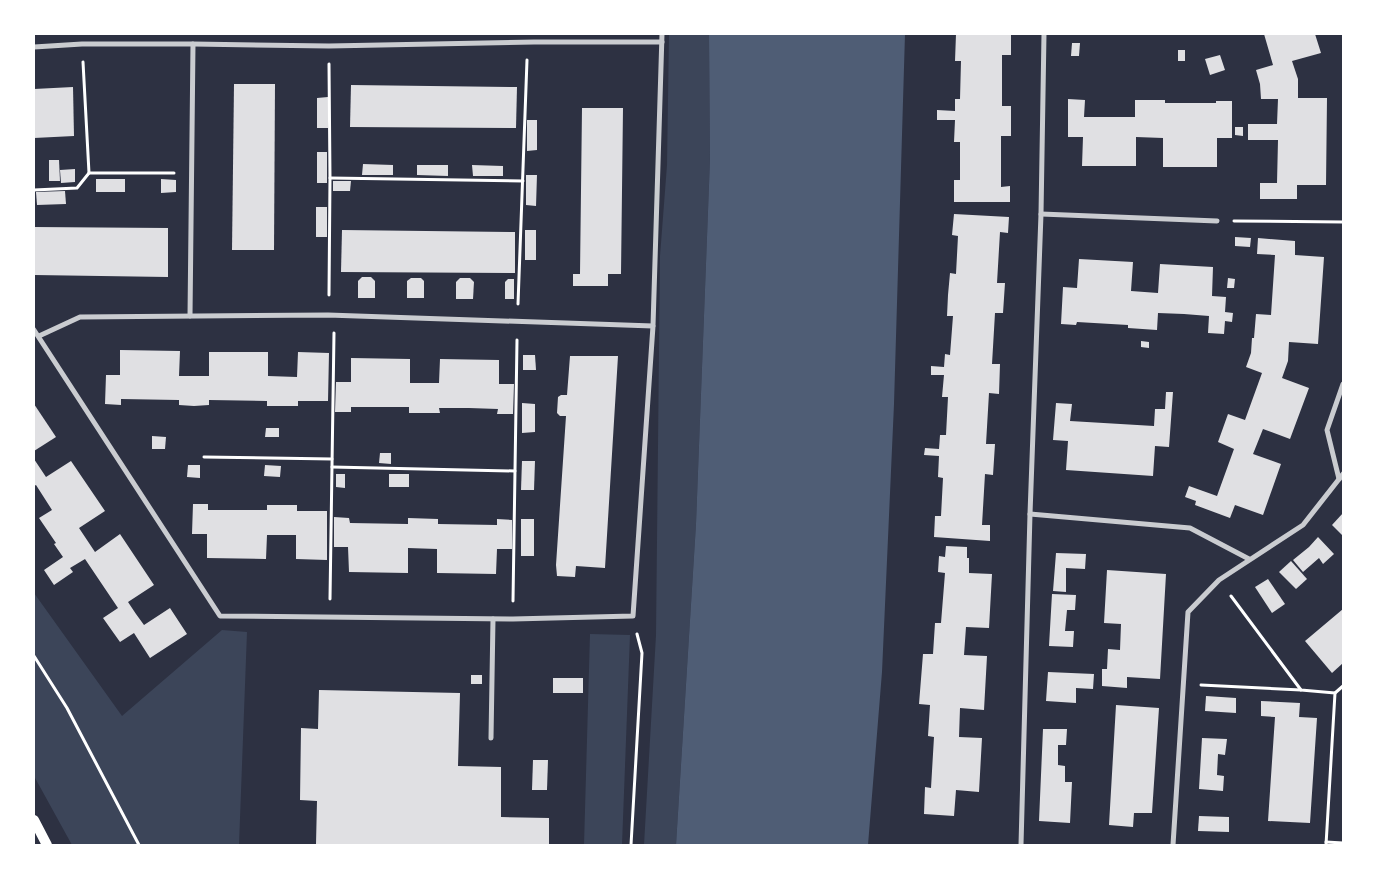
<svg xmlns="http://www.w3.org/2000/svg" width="1377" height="879" font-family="'Open Sans',sans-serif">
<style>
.green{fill:#3c4559}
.water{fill:#4f5d75}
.building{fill:#e0e0e3}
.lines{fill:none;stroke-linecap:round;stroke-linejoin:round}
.path{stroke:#fff;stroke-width:3}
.minor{stroke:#caccd0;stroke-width:5}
.secondary{stroke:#fff;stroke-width:10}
</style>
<rect width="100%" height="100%" fill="#2d3142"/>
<g class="green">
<path d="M669,34H709L710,159L696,524L676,845H644L656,635L660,256L667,165Z"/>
<path d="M34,593L122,716L222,630L247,632L239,845H72L34,776Z"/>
<path d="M590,634L630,635L622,845H584Z"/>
</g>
<path class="water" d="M709,34H905L894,404L882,672L868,845H676L696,524L710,159Z"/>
<g class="building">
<path d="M956,34H1011V55H1002V106H1011V136H1001V187L1010,186V202H954V180H960V142H954L955,120H937V110L955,111V99H960L961,61H955Z"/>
<path d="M1264,34H1315L1321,53L1292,61L1298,79V98H1327L1326,185H1297V199H1260V183H1277L1278,140H1248V124H1277L1278,99H1261L1260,84L1256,70L1273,65Z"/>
<path d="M1072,43H1080L1079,56H1071Z"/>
<rect x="1178" y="50" width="7" height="11"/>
<path d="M1220,55L1225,70L1210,75L1205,59Z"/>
<path d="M234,84H275L274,250H232Z"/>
<path d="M351,85L517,87L516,128L350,127Z"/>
<path d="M73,87L74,136L34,138V89Z"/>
<path d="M328,97V128H317V98Z"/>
<path d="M1068,99L1085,100L1084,117H1135V100H1165V103H1216V101H1232V138H1217V167H1163V138L1136,137V166H1082L1083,137H1068Z"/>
<path d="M582,108H623L621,274H608V286H573V274H580Z"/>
<path d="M527,120H537V150L527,151Z"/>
<path d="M1235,127H1243V136L1235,135Z"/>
<rect x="317" y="152" width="10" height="31"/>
<path d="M49,160H59L60,181H49Z"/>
<path d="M363,164L393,165V175H362Z"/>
<path d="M417,165H448V176L417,175Z"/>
<path d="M472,165L503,166V176H473Z"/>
<path d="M75,169V182L61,183L60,170Z"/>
<path d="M526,175H537L536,206L526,205Z"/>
<rect x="96" y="179" width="29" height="13"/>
<path d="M161,179L176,180V192L161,193Z"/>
<path d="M333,181H351L350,191H333Z"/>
<path d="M65,191L66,204L37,205L36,192Z"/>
<rect x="316" y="207" width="11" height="30"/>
<path d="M954,214L1009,217L1008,233L1000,232L997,283H1005L1003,313H995L992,364H1000L999,394L989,393L986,444H995L993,475L985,474L982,525H990V541L934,537L935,516H941L943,478L938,477L939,456L924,455L925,448L939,449L940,435H946L948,397H942L944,375H931V366L944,367L945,354L950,355L953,316H947L948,295L950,273L956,274L958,236L952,235Z"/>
<path d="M34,227L168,228V277L34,275Z"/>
<path d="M342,230L515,232V273L341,272Z"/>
<rect x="525" y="230" width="11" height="30"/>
<path d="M1235,237L1251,238L1250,247L1235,246Z"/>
<path d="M1258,238L1295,241V255L1324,257L1318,344L1289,342L1288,361L1282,378L1309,388L1290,439L1263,429L1253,454L1281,464L1263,515L1235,505L1230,518L1195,505L1196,501L1185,497L1189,486L1217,496L1234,449L1218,442L1228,414L1245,420L1262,373L1246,367L1251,353L1252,338H1254L1256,314L1271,315L1275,255L1257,254Z"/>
<path d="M1079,259L1133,262L1131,291L1158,293L1160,264L1213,267L1212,296L1226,297L1225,312L1233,313L1232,322L1225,321L1224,334L1208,333L1209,316L1184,314L1158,313L1157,330L1128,328V325L1077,322L1076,325L1061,324L1063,287L1077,288Z"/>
<path d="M362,277H371L375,281V298H358V281Z"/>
<path d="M411,278H421L424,281V298H407V281Z"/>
<path d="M460,278H470L474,282L473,299H456V282Z"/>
<path d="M1228,278L1235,279L1234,288H1227Z"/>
<path d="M508,279H514V299H505V282Z"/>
<path d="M1141,341L1149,342V348L1141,347Z"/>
<path d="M120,350L180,351L179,376H209V352H268V376L297,377L298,352L329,353L328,401H298V406H267V401L209,400V405L194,406L179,405V400L121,399V405L105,404L106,375H120Z"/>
<path d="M523,355H535L536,370H523Z"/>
<path d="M570,356H618L605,568L576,566L575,577L557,576L556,565L566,416H560L557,413L558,397L561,395H567Z"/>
<path d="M351,358L410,359V383H439L440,359L499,360V384H514L513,414H497L498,409L469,408H439L440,413H409V407H351V412H335L336,382H351Z"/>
<path d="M1166,392H1173L1169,447L1155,446L1153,476L1066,470L1068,441L1053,440L1056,403L1072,404L1070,421L1154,426L1155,409H1165Z"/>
<path d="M522,403L535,404V432L522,433Z"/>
<path d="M34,404L56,437L34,451Z"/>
<path d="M266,428H279V437H265Z"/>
<path d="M152,436L166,437L165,449H152Z"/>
<path d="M380,453H391V464L379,463Z"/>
<path d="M34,459L46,477L71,461L105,511L79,528L95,552L120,534L154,585L128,602L136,614L144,625L170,608L187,634L150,658L134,633L120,642L103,618L118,608L85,559L70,568L73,572L54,585L44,570L63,557L54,544L56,543L39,518L52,510L36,485L34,486Z"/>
<path d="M522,461H535L534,490H521Z"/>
<path d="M188,465H200V478L187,477Z"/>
<path d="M265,465L281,466L280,477L264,476Z"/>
<path d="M336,474H345V488L336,487Z"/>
<rect x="389" y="474" width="20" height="13"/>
<path d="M193,504H208V510H267V505H297V511H327V560L296,559V535H267L266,559L207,558V534H192Z"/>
<path d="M1343,513V536L1332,525Z"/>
<path d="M334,517L349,518L350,523L408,524V518L438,519V524L497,525V519L512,520V549H497L496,574L437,573V549L408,548V573L349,572L348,547H334Z"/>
<rect x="521" y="519" width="13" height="37"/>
<path d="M1318,537L1334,554L1323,564L1319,558L1303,572L1293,560L1309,547Z"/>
<path d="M946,546L967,547V558H969V573L992,574L989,628L966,627L964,655L987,656L984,710L960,708L959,737L982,738L979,792L956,790L954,816L924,814L925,787L931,788L934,737L928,736L930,705L919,704L923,654H933L935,623H941L945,573L938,572L939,556L945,557Z"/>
<path d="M1056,553L1086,554L1085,569L1066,568V592L1053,591Z"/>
<path d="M1291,561L1307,579L1296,589L1279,572Z"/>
<path d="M1107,570L1166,574L1160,679L1127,677V688L1102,686V669H1107L1108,649L1120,650L1121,624L1104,623Z"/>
<path d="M1268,579L1285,604L1272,613L1255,587Z"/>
<path d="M1052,594L1076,595L1075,610H1067L1065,631H1074L1073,647L1049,646Z"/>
<path d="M1343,609V663L1332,673L1305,641Z"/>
<path d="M1048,672L1094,674L1093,689L1076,688V703L1046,701Z"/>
<rect x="471" y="675" width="11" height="9"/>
<rect x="553" y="678" width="30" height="15"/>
<path d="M319,690L460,693L458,766L501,767V817L549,818V845L316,844L317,801L300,800L301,728L318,729Z"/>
<path d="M1206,696L1236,698V713L1205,711Z"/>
<path d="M1261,701L1300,703L1299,717L1317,718L1310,823L1268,821L1275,717L1261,716Z"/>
<path d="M1116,705L1159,708L1152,813H1134L1133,827L1109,825Z"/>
<path d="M1043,729H1067L1066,745H1058V765L1065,766V782H1072L1070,823L1039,821Z"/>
<path d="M1202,738L1227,739L1225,755L1218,754L1217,775L1224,776L1223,791L1199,789Z"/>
<path d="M533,760H548L547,790H532Z"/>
<path d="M1199,816L1229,817V832L1198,831Z"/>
</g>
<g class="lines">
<g class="path">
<path d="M83,62L89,173H174"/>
<path d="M330,178L523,181"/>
<path d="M34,190L77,188L89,173"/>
<path d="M1234,221L1343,222"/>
<path d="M329,295L330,178L329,64"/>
<path d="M518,304L527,60"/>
<path d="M204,457L332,459"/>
<path d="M332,467L515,471"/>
<path d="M1231,596L1301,690L1335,693L1326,845"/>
<path d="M330,599L334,333"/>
<path d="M513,601L517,340"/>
<path d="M34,656L67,708L139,845"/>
<path d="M1201,685L1301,690"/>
<path d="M1335,693L1343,686"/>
<path d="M1326,842L1343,843"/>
<path d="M631,845L642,653L637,634"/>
</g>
<g class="minor">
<path d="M34,47L82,44H193L329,46L534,42H662"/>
<path d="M1041,214L1217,221"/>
<path d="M190,316L193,44"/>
<path d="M34,330L220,616L513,619L633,616L653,326L662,34"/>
<path d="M39,336L80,317L328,315L653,326"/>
<path d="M1339,479L1327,430L1343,384"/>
<path d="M1030,514L1190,528L1249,559"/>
<path d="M491,738L493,619"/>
<path d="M1021,845L1030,514L1041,214L1044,34"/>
<path d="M1173,845L1188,612L1219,580L1303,525L1343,474"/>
</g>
<path class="secondary" d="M34,820L47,845"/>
</g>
<rect width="1377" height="879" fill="none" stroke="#ffffff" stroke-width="70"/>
</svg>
